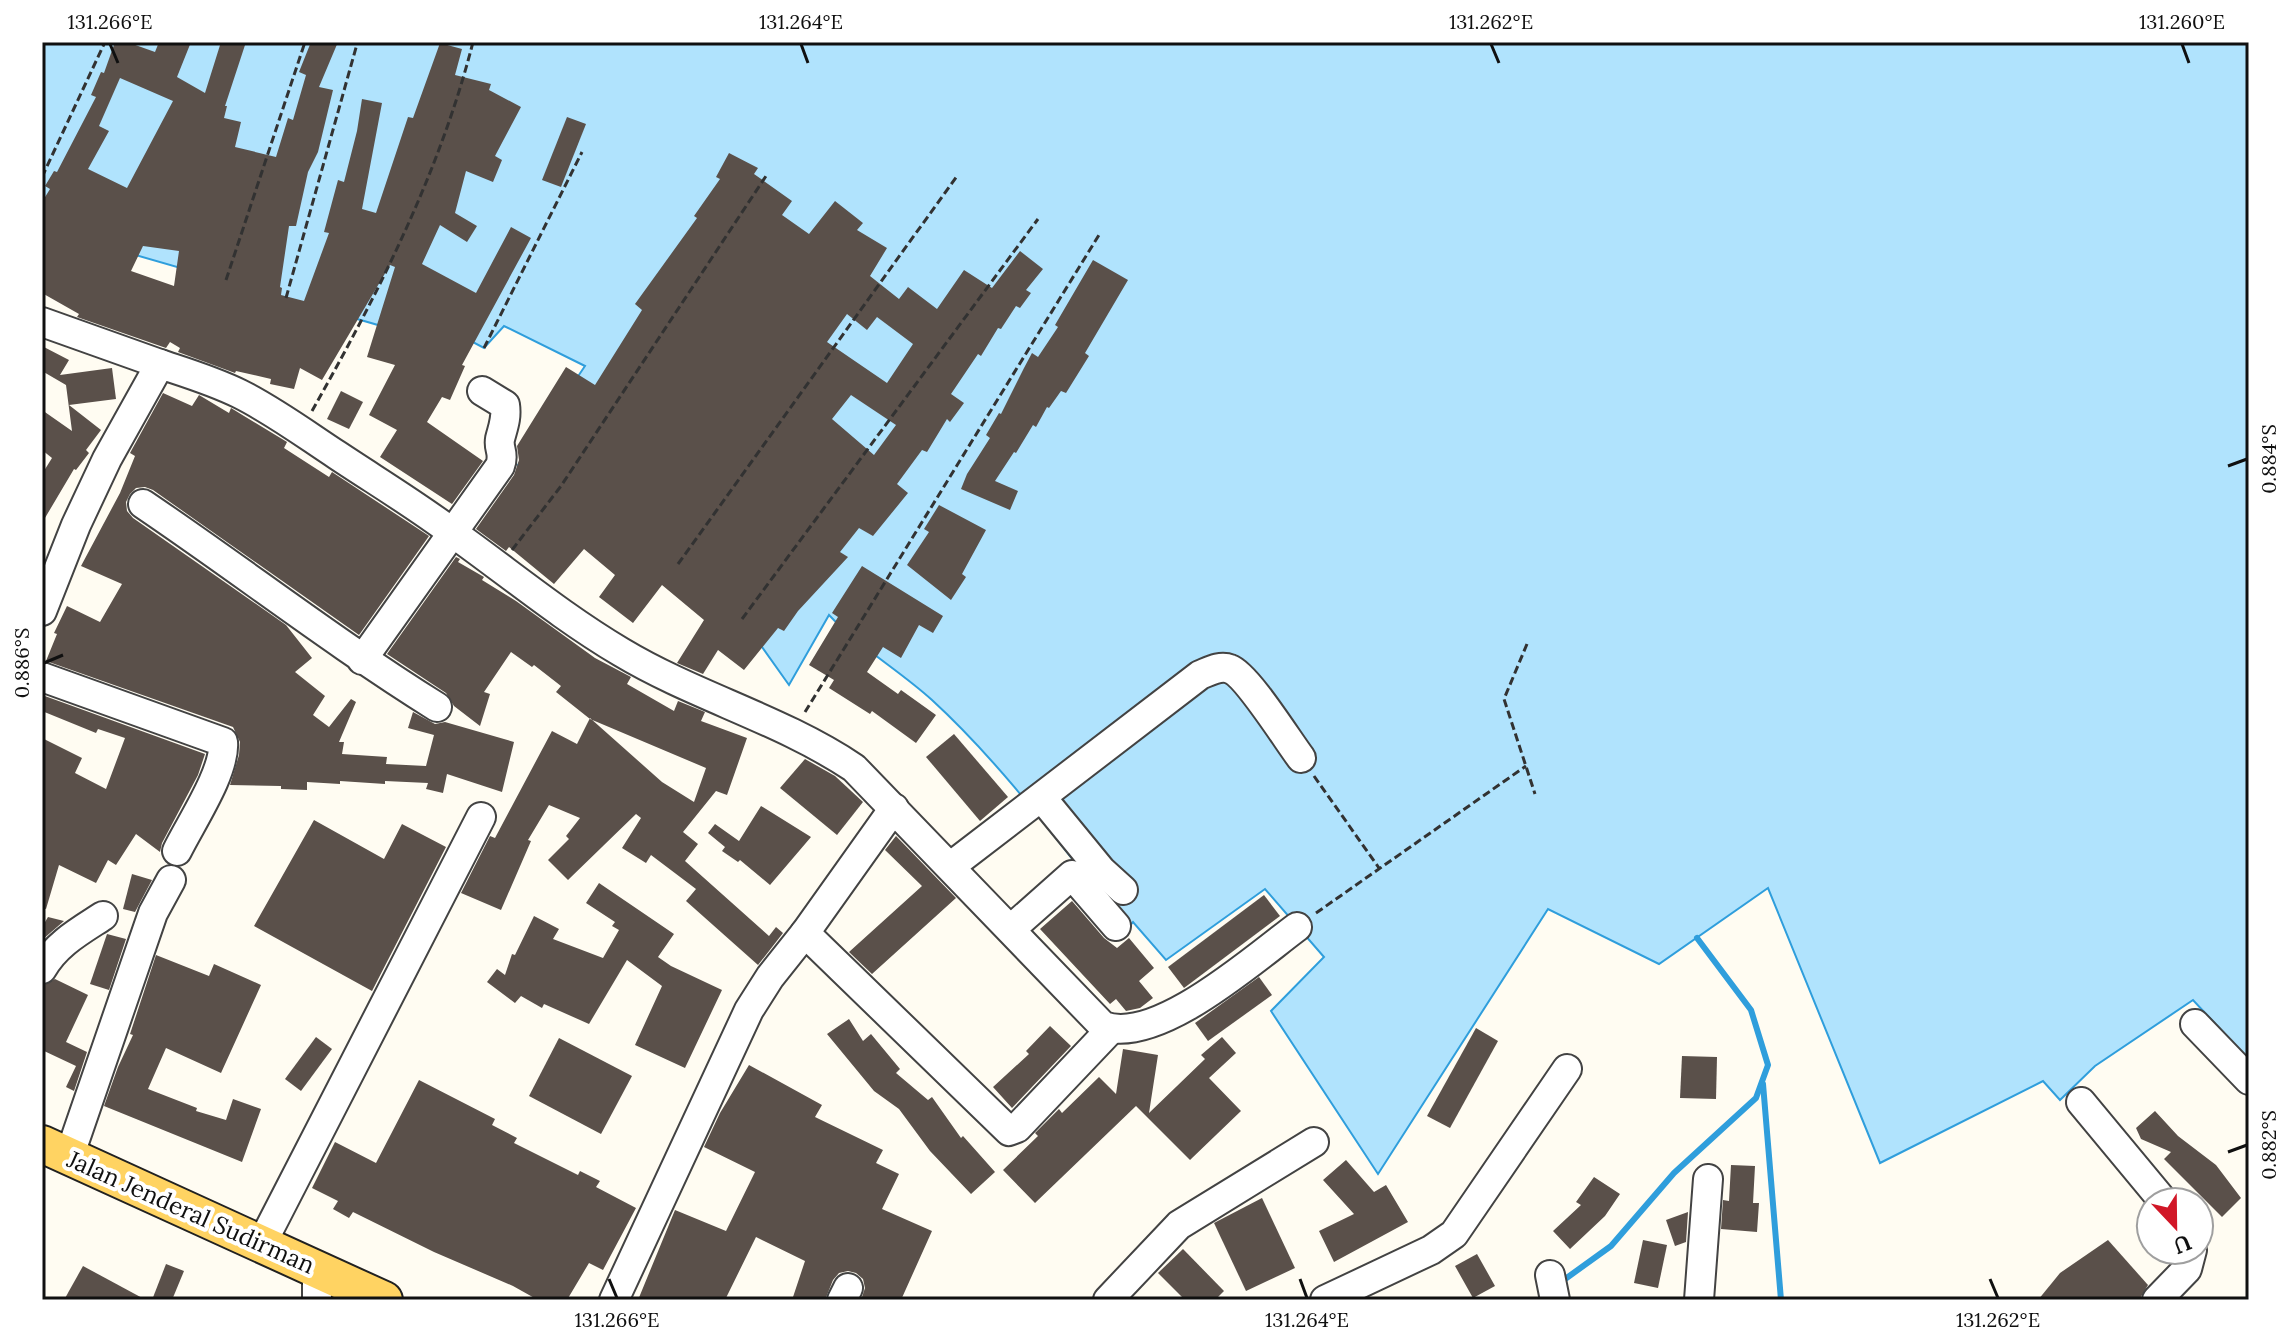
<svg xmlns="http://www.w3.org/2000/svg" width="2291" height="1342" font-family="Lora,serif">
<style>
.water{fill:#b0e3fd;stroke:#2f9edc;stroke-width:2}
.lines{fill:none;stroke-linecap:round;stroke-linejoin:round}
.stream{stroke:#2f9edc;stroke-width:6}
.building{fill:#5a504a;fill-rule:evenodd}
.minor-casing{stroke:#434343;stroke-width:32}
.major-casing{stroke:#212121;stroke-width:40}
.path{stroke:#323232;stroke-width:3;stroke-dasharray:8 4;stroke-linecap:butt}
.minor{stroke:#fff;stroke-width:28}
.major{stroke:#ffd362;stroke-width:36}
.ticks{fill:none;stroke:#101010;stroke-width:3}
.labels{text-anchor:middle;dominant-baseline:central;stroke-width:8;stroke-linejoin:round;paint-order:stroke}
.street-label{font-size:24px;fill:#101010;stroke:#fff}
.neatline{fill:none;stroke:#101010;stroke-width:3}
.ticks-label{font-size:20px;text-anchor:middle;fill:#101010}
</style>
<rect width="100%" height="100%" fill="#fffcf2"/>
<path class="water" d="M42,42H2249V1060L2193,1000L2095,1066L2060,1100L2043,1081L1880,1163L1768,888L1659,964L1548,909L1378,1174L1271,1011L1324,957L1265,889L1166,960L1133,922L1127,929C1065,851 1006,768 932,700C899,670 860,648 829,615L789,685L742,619L518,465L585,366L504,326L484,348L403,305L385,327L42,228Z"/>
<g class="lines">
<g class="stream">
<path d="M1763,1084L1781,1300"/>
<path d="M1561,1282L1611,1246L1674,1173L1756,1098L1768,1065L1751,1010L1697,938"/>
</g>
</g>
<g class="building">
<path d="M115,42H127L155,52L159,42H191L177,77L205,93L221,42H246L225,106H227L224,118L241,122L235,147L276,157L288,118L293,120L306,75L299,72L311,42H338L319,87L333,90L318,152L308,172L296,226H289L280,287L282,288L281,295L304,301L329,233L324,232L338,180L344,182L357,131L362,99L382,103L362,209L376,213L408,117L413,118L440,43L462,49L455,75L491,84L489,90L521,107L495,156L502,160L493,182L466,171L455,213L477,226L467,242L440,225L422,264L476,293L511,227L531,238L462,365L465,366L450,400L442,397L427,422L483,461L452,504L380,457L397,430L369,415L395,365L367,357L395,267L390,265L322,380L300,368L294,389L270,384L271,379L236,371L235,373L178,352L180,348L170,342L166,348L77,317L79,314L42,293V202L50,189L45,186L54,171L57,172L96,97L91,95L101,72L104,73ZM120,78L173,101L127,188L88,169L109,131L99,126ZM143,246L179,251L174,286L131,271Z"/>
<path d="M567,117L586,124L561,187L542,180Z"/>
<path d="M729,153L758,168L754,174L792,201L782,215L809,234L835,201L863,223L857,230L887,248L870,276L899,299L908,287L937,309L964,270L992,288L1020,251L1043,269L1026,290L1031,293L1020,308L1016,306L1001,329L998,328L981,356L978,354L951,394L964,403L950,422L947,419L927,452L922,450L897,484L908,493L873,536L859,528L840,552L848,557L798,611L784,631L778,628L744,670L718,650L703,674L677,663L704,620L662,585L633,623L599,597L615,575L584,549L554,584L509,547L506,551L476,529L514,475L519,460L517,446L566,367L595,385L642,310L635,304L697,218L694,216L720,179L716,177ZM847,314L867,330L877,317L913,344L887,383L827,342ZM851,395L896,425L874,455L832,419Z"/>
<path d="M1093,260L1128,280L1085,353L1089,356L1066,393L1061,391L1049,408L1047,407L1036,427L1033,425L1016,453L1014,452L995,481L1018,491L1010,510L961,489L967,474L990,438L986,435L999,413L1001,414L1024,368L1032,353L1038,357L1058,327L1055,325Z"/>
<path d="M42,346L69,360L60,375L112,368L116,399L69,405L101,430L86,450L89,453L76,470L74,469L42,523V474L52,458L42,450V410L72,431L66,385L42,371Z"/>
<path d="M341,391L363,402L349,429L327,419Z"/>
<path d="M163,393L192,406L199,395L229,413L231,408L244,416L287,442L284,448L329,477L332,472L429,536L359,635L153,490L145,487L136,488L130,494L126,502L127,511L133,518L286,625L312,658L295,672L325,696L313,715L329,727L351,699L356,702L339,742H344L342,754L387,757L386,764L426,766L434,735L408,728L413,712L435,724L445,722L514,742L502,792L447,774L443,793L426,789L428,783L385,781V784L340,781V784L307,782V790L281,789V786L230,785L239,755L240,742L233,727L46,661L57,634L54,633L67,606L100,622L122,584L81,566L120,493L135,456L130,453Z"/>
<path d="M939,505L986,530L962,574L966,577L951,600L907,565L929,532L924,529Z"/>
<path d="M456,557L460,559L458,562L484,577L482,580L516,601L595,658L631,677L627,684L674,711L678,701L705,712L701,721L747,738L727,795L716,791L683,832L698,844L685,861L769,936L776,927L783,933L758,965L686,901L696,889L651,855L646,863L622,848L641,818L636,814L568,880L548,860L569,839L566,836L580,818L549,805L528,840L531,841L501,910L461,893L490,836L495,838L552,731L577,744L590,718L662,782L694,802L706,768L590,719L556,692L561,686L534,665L532,667L511,652L484,692L490,694L480,726L454,706L446,693L387,654Z"/>
<path d="M862,566L943,616L933,633L919,625L901,658L883,647L867,672L898,694L901,690L936,715L916,743L872,711L870,714L829,688L834,680L809,665L838,617L832,613Z"/>
<path d="M42,695L205,754L198,775L162,843L160,852L136,834L116,865L108,860L96,883L59,865L46,909L42,908V738L82,758L75,773L106,789L125,738L98,729L96,733L42,711Z"/>
<path d="M954,734L1008,797L980,821L926,757Z"/>
<path d="M805,759L835,776L863,802L837,835L780,788Z"/>
<path d="M761,806L811,837L770,885L740,860L738,862L722,851L725,847L708,833L715,824L739,841Z"/>
<path d="M314,820L384,859L402,824L446,847L372,991L254,926Z"/>
<path d="M896,836L956,898L872,974L849,952L922,886L885,850Z"/>
<path d="M132,874L152,880L135,912L123,909Z"/>
<path d="M599,883L674,934L658,957L671,966L722,990L685,1068L635,1045L662,986L627,960L589,1024L544,1004L542,1008L521,996L515,1003L487,982L497,969L505,975L512,954L515,955L534,916L559,929L553,939L603,958L619,930L612,926L615,922L586,903Z"/>
<path d="M1264,895L1280,916L1184,988L1168,967Z"/>
<path d="M1072,901L1104,938L1117,948L1129,938L1154,968L1139,981L1153,998L1140,1008L1126,1011L1116,999L1110,1004L1040,929Z"/>
<path d="M48,917L64,921L42,940V927Z"/>
<path d="M107,934L126,939L109,990L90,984Z"/>
<path d="M156,955L209,976L214,964L261,985L221,1073L166,1048L148,1089L197,1108L196,1111L226,1120L233,1099L261,1109L242,1162L104,1106L118,1067L133,1035L130,1034Z"/>
<path d="M1259,977L1272,995L1208,1041L1195,1023Z"/>
<path d="M55,979L88,995L66,1042L87,1052L74,1091L66,1087L76,1066L42,1050V986Z"/>
<path d="M849,1019L863,1041L871,1034L900,1069L896,1073L928,1100L932,1097L961,1138L963,1136L995,1172L971,1194L930,1151L899,1109L874,1091L827,1034Z"/>
<path d="M1050,1026L1071,1046L1012,1108L993,1087L1029,1054L1026,1051Z"/>
<path d="M1476,1028L1498,1041L1450,1128L1427,1116Z"/>
<path d="M316,1037L332,1049L301,1091L285,1079Z"/>
<path d="M1222,1037L1236,1053L1209,1078L1241,1111L1190,1160L1136,1106L1035,1203L1003,1170L1038,1136L1035,1133L1059,1109L1062,1113L1099,1077L1116,1094L1123,1049L1158,1055L1149,1113L1205,1059L1201,1055Z"/>
<path d="M559,1038L632,1076L601,1134L529,1096Z"/>
<path d="M1682,1056L1717,1057L1716,1099L1680,1098Z"/>
<path d="M749,1065L822,1105L815,1117L883,1150L876,1163L899,1174L882,1209L932,1231L901,1300H861L865,1288L863,1279L856,1273L848,1271L839,1273L833,1280L825,1300H792L805,1261L756,1237L725,1300H638L675,1210L726,1231L755,1172L704,1147L720,1113Z"/>
<path d="M419,1080L495,1119L492,1125L517,1138L514,1143L578,1175L580,1171L600,1181L596,1187L636,1208L603,1270L589,1263L567,1300H538L513,1286L434,1252L353,1212L349,1218L333,1209L338,1201L312,1188L335,1142L376,1163Z"/>
<path d="M2155,1111L2178,1136L2216,1165L2241,1198L2222,1217L2164,1159L2171,1152L2141,1139L2136,1128Z"/>
<path d="M1346,1160L1374,1192L1386,1185L1408,1222L1334,1262L1319,1231L1354,1214L1323,1180Z"/>
<path d="M1731,1165L1755,1166L1753,1203H1759L1757,1232L1721,1229L1723,1200L1729,1201Z"/>
<path d="M1594,1177L1620,1194L1605,1216L1570,1249L1553,1231L1581,1205L1576,1202Z"/>
<path d="M1262,1198L1295,1268L1246,1291L1214,1223Z"/>
<path d="M1688,1212L1686,1242L1675,1246L1666,1220Z"/>
<path d="M1643,1240L1667,1245L1658,1288L1634,1283Z"/>
<path d="M2108,1240L2148,1285L2139,1300H2038L2060,1273Z"/>
<path d="M1183,1249L1224,1291L1215,1300H1185L1158,1273Z"/>
<path d="M1477,1254L1495,1286L1473,1298L1455,1266Z"/>
<path d="M166,1264L184,1271L172,1300H152Z"/>
<path d="M83,1266L146,1300H64Z"/>
</g>
<g class="lines">
<defs>
<g id="minor">
<path d="M42,322L160,364"/>
<path d="M143,504C242,571 336,644 437,707"/>
<path d="M42,611L76,525L107,459L160,364C187,373 214,381 240,394C274,411 305,434 337,455C376,481 416,505 453,533C509,573 562,617 621,652C696,697 781,719 854,768L1103,1026C1157,1046 1255,958 1297,927"/>
<path d="M362,660L500,466C505,453 498,450 500,439C503,427 507,418 505,405L482,391"/>
<path d="M42,677L223,742C226,771 190,824 177,851"/>
<path d="M1042,798L1101,870L1123,890"/>
<path d="M951,866L1200,675C1210,671 1220,665 1230,669C1247,675 1288,741 1301,758"/>
<path d="M1011,929L1072,875L1116,926"/>
<path d="M805,933L1009,1131L1017,1128L1111,1029"/>
<path d="M42,969C56,944 80,931 103,916"/>
<path d="M2195,1024L2249,1080"/>
<path d="M2081,1102L2164,1202"/>
<path d="M69,1157L153,913L171,880"/>
<path d="M261,1245L481,817"/>
<path d="M317,1269V1300"/>
<path d="M1550,1275L1555,1300"/>
<path d="M614,1300L749,1010L770,977L805,933L894,808"/>
<path d="M842,1300L848,1288"/>
<path d="M1108,1300L1179,1225L1314,1142"/>
<path d="M1325,1300L1431,1250L1454,1234L1567,1069"/>
<path d="M1699,1300L1708,1179"/>
<path d="M2157,1300L2187,1269L2192,1250"/>
</g>
<path id="major" d="M42,1144L384,1300"/>
</defs>
<use href="#minor" class="minor-casing"/>
<use href="#major" class="major-casing"/>
<g class="path">
<path d="M42,177L105,42"/>
<path d="M226,280L305,42"/>
<path d="M286,298L357,44"/>
<path d="M484,348L582,152"/>
<path d="M312,411C378,294 440,172 473,42"/>
<path d="M512,550L561,486L768,173"/>
<path d="M678,564L957,176"/>
<path d="M742,619L1038,219"/>
<path d="M1527,644L1504,699L1535,794"/>
<path d="M805,712L1099,235"/>
<path d="M1314,776L1379,868"/>
<path d="M1316,913L1526,766"/>
</g>
<use href="#minor" class="minor"/>
<use href="#major" class="major"/>
</g>
<path class="ticks" d="M110,44L118,63M801,44L808,63M1491,44L1499,63M2182,44L2189,63M2228,466L2247,459M44,663L63,655M2228,1152L2247,1145M609,1279L617,1298M1300,1279L1307,1298M1990,1279L1998,1298"/>
<g class="labels">
<g class="street-label">
<text transform="translate(191 1212) rotate(24)">Jalan Jenderal Sudirman</text>
</g>
</g>
<rect width="2291" height="1342" fill="none" stroke="#ffffff" stroke-width="88"/>
<g transform="translate(2175 1226) rotate(158)"><circle r="38" fill="#ffffff" stroke="#9f9f9f" stroke-width="2"/>
<path d="M0-6L14 30L0 20L-14 30Z" fill="#d11727"/>
<text y="-12" font-size="22" font-weight="bold" text-anchor="middle" fill="#101010">U</text>
</g>
<rect x="44" y="44" width="2203" height="1254" class="neatline"/>
<g class="ticks-label">
<text x="110" y="29">131.266°E</text>
<text x="801" y="29">131.264°E</text>
<text x="1491" y="29">131.262°E</text>
<text x="2182" y="29">131.260°E</text>
<text transform="translate(2269 459) rotate(-90)" y="7">0.884°S</text>
<text transform="translate(22 663) rotate(-90)" y="7">0.886°S</text>
<text transform="translate(2269 1145) rotate(-90)" y="7">0.882°S</text>
<text x="617" y="1327">131.266°E</text>
<text x="1307" y="1327">131.264°E</text>
<text x="1998" y="1327">131.262°E</text>
</g>
</svg>
